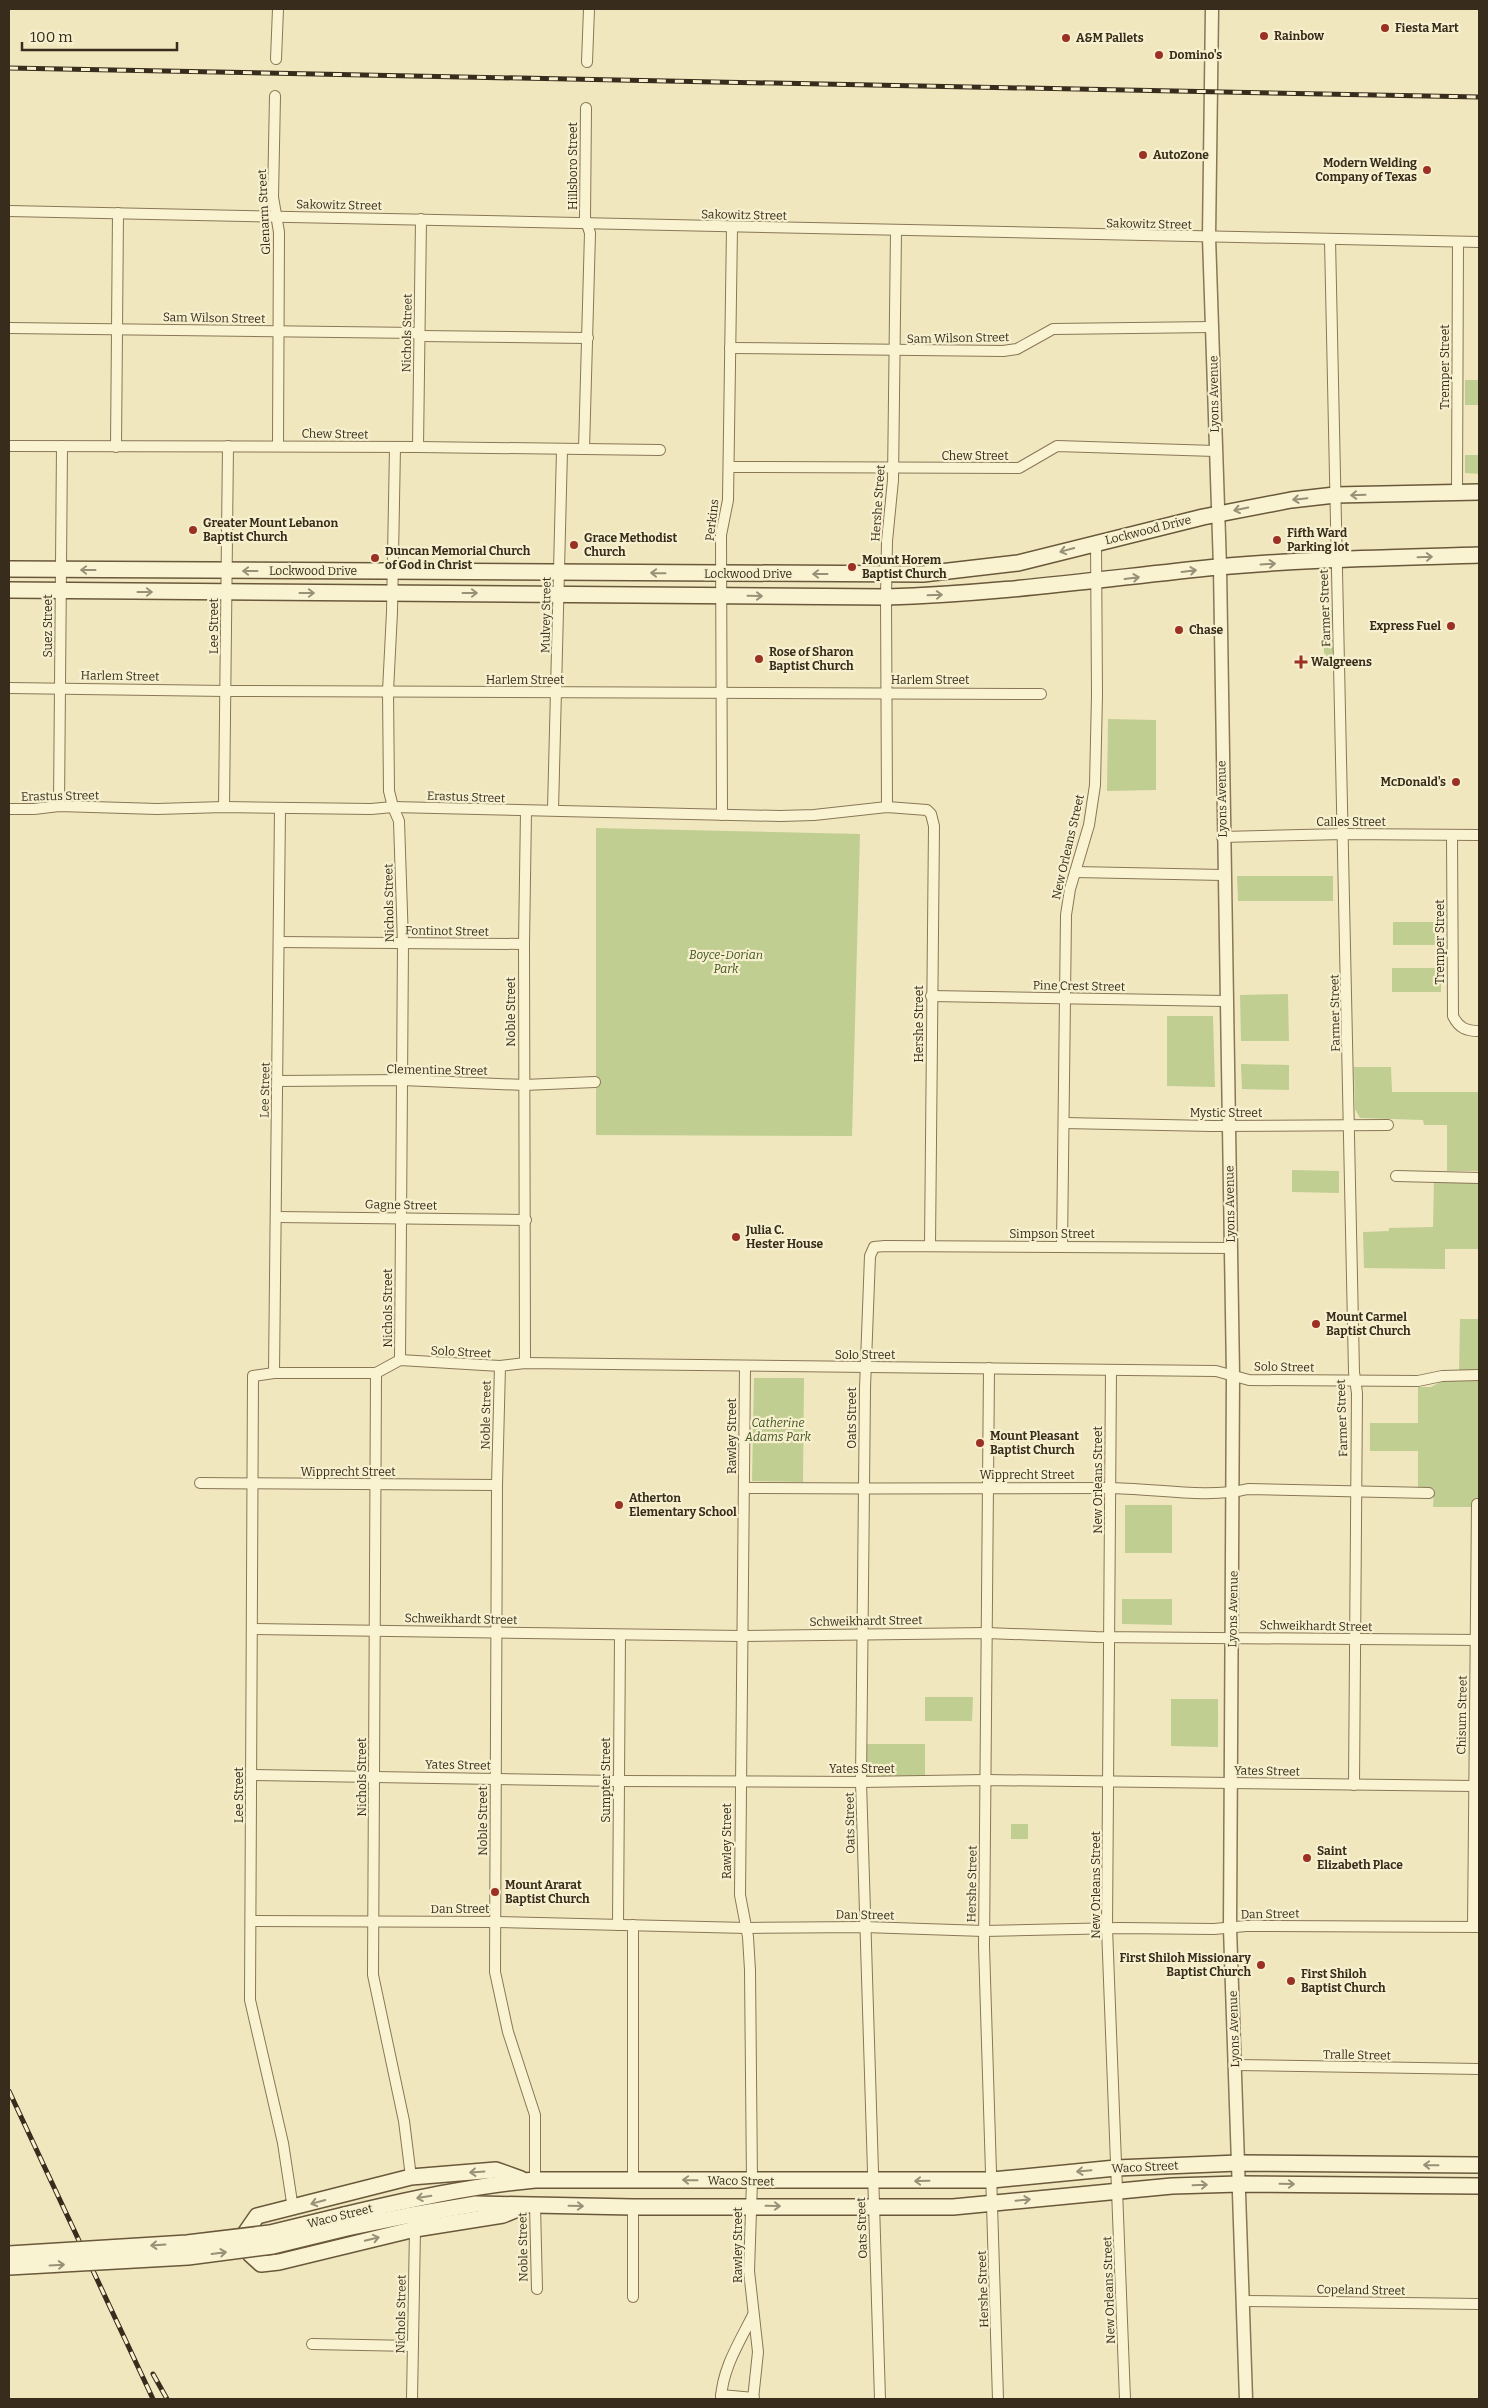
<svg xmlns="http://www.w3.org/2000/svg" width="1488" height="2408" font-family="Bitter,serif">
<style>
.green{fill:#c0ce92}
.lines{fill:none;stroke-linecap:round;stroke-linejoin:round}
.minor-casing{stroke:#897756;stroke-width:12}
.tertiary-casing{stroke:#897756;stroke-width:15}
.secondary-casing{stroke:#6a583a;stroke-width:18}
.minor{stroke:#faf3d2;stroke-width:10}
.tertiary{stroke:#faf3d2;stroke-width:12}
.secondary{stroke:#faf3d2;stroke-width:15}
.rail-casing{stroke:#382c1c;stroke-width:5}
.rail{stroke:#f7f0ce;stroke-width:3;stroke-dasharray:9;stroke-linecap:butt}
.secondary-bridge-casing{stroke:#6a583a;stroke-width:18;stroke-linecap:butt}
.secondary-bridge{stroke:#faf3d2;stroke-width:15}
.oneway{stroke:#999077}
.poi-dot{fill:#9a3124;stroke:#f7f0ce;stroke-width:2}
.labels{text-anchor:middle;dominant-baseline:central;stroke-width:4.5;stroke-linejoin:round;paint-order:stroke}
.poi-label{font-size:12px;font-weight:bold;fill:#382c1c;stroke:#f7f0ce;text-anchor:start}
.street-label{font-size:12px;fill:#382c1c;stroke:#f7f0ce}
.park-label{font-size:12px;font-style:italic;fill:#425521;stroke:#f7f0ce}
</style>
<rect width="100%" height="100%" fill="#f0e7bf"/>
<g class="green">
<rect x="1465" y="380" width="14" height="25"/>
<path d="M1465,455H1479V474L1465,473Z"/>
<path d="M1326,608L1332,610L1333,652L1331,656H1327L1324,653L1323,610Z"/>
<path d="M1108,719L1156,720V790L1107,791Z"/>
<path d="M596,828L860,834L852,1136L596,1135Z"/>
<path d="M1237,876H1333V901H1238Z"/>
<rect x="1393" y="922" width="48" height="23"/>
<rect x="1392" y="968" width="49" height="24"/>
<path d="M1288,994L1289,1041H1241L1240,995Z"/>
<path d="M1167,1016H1213L1215,1087L1167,1086Z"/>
<path d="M1241,1064L1289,1065V1090L1242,1089Z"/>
<path d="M1354,1067H1391L1392,1092H1479V1171H1447V1125H1424L1423,1120L1360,1118L1355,1109Z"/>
<path d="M1292,1170L1339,1171V1193L1292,1192Z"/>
<path d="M1434,1181L1479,1182V1249H1445V1269L1364,1268L1363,1232L1389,1231V1228L1433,1227Z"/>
<path d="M1460,1319H1479V1371L1459,1372Z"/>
<path d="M754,1378H804L803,1482L752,1481Z"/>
<path d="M1444,1380H1479V1501H1476L1471,1507H1433L1434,1488H1418V1451H1370V1423H1418V1387H1431Z"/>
<rect x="1125" y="1505" width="47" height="48"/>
<path d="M1122,1599H1172V1625L1122,1624Z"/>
<path d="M925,1697H973L972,1721H925Z"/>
<path d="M1171,1699H1218V1747L1171,1746Z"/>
<path d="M865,1744H925V1777L867,1776Z"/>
<rect x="1011" y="1824" width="17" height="15"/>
</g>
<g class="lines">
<defs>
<g id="minor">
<path d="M276,59L278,9"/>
<path d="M587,62L589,9"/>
<path d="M275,96L273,197L279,232L278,446"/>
<path d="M9,211L1479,242"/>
<path d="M1330,240L1354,1372L1357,1393L1354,1785"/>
<path d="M9,328L419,333"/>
<path d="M419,336L588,338"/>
<path d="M730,348L1003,351L1017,349L1053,329L1212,327"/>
<path d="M9,446L418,447L660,450"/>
<path d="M116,447L118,213"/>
<path d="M395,447L392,612L388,691L389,791L393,807L399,821L403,943L400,1360"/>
<path d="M418,447L421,219"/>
<path d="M584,449L590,233L585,218L586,108"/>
<path d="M729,467L1019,468L1057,446L1215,451"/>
<path d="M1457,492L1458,242"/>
<path d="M9,688L226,691L1041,694"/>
<path d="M59,806L62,446"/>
<path d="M224,807L228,446"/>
<path d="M887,807L886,597L887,541L893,480L896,231"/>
<path d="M9,809H34L59,806L157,809L224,807L371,809L393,807L780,816L814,815L887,807L927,810L931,814L934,826L930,1246"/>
<path d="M553,810L562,450"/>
<path d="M722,815L721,535L728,500L732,228"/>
<path d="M1452,835L1453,1016C1459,1028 1466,1031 1479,1031"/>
<path d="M1222,837L1343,834L1479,835"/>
<path d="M1075,872L1223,875"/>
<path d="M279,942L524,944"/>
<path d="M931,996L1226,1001"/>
<path d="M278,1081L402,1080L524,1085L595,1082"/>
<path d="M1064,1123L1212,1126L1388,1125"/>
<path d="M1396,1176L1479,1178"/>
<path d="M277,1217L526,1220"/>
<path d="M1062,1247L1066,915L1070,889L1089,825L1095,785L1097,695L1096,542"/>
<path d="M525,1363L524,944L526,811"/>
<path d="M500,1366L497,1485L495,1972L508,2032L535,2115V2180"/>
<path d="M745,1367L740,1895L748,1937L750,1970L752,2181L749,2271L758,2352L753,2399"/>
<path d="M989,1368L984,1946L998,2399"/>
<path d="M1111,1370L1107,1928L1125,2399"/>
<path d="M274,1373L280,808"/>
<path d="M376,1373L373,1975L404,2121L411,2177"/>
<path d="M200,1483L497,1485"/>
<path d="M745,1488C866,1489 987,1488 1108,1488C1152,1488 1207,1499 1248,1489L1429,1493"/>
<path d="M253,1629L741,1636L987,1633L1096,1637L1479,1640"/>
<path d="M251,1775L619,1781L861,1782L986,1780L1474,1786"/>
<path d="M251,1921L495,1922L747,1928L864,1927L984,1931L1120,1928L1214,1929L1246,1926L1479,1927"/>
<path d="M618,1925L620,1635"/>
<path d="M633,1925V2179"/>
<path d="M1473,1927L1477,1504"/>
<path d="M1235,2065L1479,2069"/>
<path d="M535,2205L537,2289"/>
<path d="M293,2209L283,2143L250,2000L253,1376L274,1373H376L400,1360L500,1366L525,1363L1216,1371L1249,1380L1418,1381L1442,1376L1479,1375"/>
<path d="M633,2297V2207"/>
<path d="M1243,2301L1479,2304"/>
<path d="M312,2344L413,2346"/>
<path d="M721,2395L754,2398"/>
<path d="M412,2399L415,2229"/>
<path d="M721,2399C722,2369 740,2341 753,2315"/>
<path d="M880,2399L861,1782L865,1388L870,1256L874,1247L885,1246L1231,1248"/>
</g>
<path id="tertiary" d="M1212,9L1209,237L1220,567L1233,1375L1230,1928L1246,2399"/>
<g id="secondary">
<path d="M9,569L923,574L1018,563L1203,517L1291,500L1335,495L1479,492"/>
<path d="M9,590L886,597C998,594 1107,578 1218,567C1305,559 1392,558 1479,555"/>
<path d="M520,2208L503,2215L415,2229L279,2262L261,2264L250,2254L246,2232L257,2216L411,2177L496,2170L521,2179"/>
<path d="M344,2215C407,2200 470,2186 535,2180H992L1116,2168L1238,2163L1479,2165"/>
<path d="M347,2228L406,2216L476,2204L633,2207H953L1172,2186L1239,2184L1479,2186"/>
</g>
</defs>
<use href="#minor" class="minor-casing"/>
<use href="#tertiary" class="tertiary-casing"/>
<use href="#secondary" class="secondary-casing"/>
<use href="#minor" class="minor"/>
<use href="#tertiary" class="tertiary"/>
<use href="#secondary" class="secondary"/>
<defs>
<g id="rail">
<path d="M9,68L1479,97"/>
<path d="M9,2091L153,2399"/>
<path d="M153,2374L167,2399"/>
</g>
</defs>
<use href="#rail" class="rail-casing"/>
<use href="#rail" class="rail"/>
<defs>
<g id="secondary-bridge">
<path d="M9,2254L187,2243L270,2233L344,2215"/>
<path d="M9,2267L188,2257L273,2246L347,2228"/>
</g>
</defs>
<use href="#secondary-bridge" class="secondary-bridge-casing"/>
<use href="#secondary-bridge" class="secondary-bridge"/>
</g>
<defs><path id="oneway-shaft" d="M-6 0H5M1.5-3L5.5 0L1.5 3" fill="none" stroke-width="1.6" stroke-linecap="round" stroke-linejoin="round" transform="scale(1.25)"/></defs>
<g class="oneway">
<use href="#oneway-shaft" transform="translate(1358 495) rotate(178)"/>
<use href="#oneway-shaft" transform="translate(1300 499) rotate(174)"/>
<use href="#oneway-shaft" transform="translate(1241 509) rotate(168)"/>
<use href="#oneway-shaft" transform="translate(1067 550) rotate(165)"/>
<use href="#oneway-shaft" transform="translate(1425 557) rotate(-2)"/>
<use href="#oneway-shaft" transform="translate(1268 564) rotate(-3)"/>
<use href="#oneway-shaft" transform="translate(88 570) rotate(-180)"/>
<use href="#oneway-shaft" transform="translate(250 571) rotate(-180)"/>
<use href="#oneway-shaft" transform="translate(1189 571) rotate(-7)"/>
<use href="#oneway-shaft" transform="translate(658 573) rotate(-179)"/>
<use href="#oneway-shaft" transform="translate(820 574) rotate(-180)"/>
<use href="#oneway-shaft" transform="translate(1132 578) rotate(-7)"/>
<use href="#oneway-shaft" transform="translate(145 592)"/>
<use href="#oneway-shaft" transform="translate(307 593)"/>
<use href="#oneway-shaft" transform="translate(470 593)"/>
<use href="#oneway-shaft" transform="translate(935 595) rotate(-2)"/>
<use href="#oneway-shaft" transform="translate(755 596) rotate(1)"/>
<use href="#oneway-shaft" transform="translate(1431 2165) rotate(-179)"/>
<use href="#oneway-shaft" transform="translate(1084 2171) rotate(175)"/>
<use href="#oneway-shaft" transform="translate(477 2172) rotate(176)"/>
<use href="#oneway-shaft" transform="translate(690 2180) rotate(-179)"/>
<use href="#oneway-shaft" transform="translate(922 2181) rotate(179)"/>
<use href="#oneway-shaft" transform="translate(1287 2184) rotate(1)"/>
<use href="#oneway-shaft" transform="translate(1200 2185) rotate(-2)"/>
<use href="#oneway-shaft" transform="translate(424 2197) rotate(170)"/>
<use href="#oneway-shaft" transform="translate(1023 2200) rotate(-6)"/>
<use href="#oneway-shaft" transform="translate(318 2202) rotate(165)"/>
<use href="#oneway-shaft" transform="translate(576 2206) rotate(1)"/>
<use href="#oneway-shaft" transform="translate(773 2206) rotate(1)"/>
<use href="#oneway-shaft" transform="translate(372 2239) rotate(-14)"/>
<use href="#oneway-shaft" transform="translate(158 2245) rotate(176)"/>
<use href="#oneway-shaft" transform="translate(219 2253) rotate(-7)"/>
<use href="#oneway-shaft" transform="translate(57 2265) rotate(-3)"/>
</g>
<g class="poi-dot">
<circle cx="1385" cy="28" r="5"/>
<circle cx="1264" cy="36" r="5"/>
<circle cx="1066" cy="38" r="5"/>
<circle cx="1159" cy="55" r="5"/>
<circle cx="1143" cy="155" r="5"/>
<circle cx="1427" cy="170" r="5"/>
<circle cx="193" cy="530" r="5"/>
<circle cx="1277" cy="540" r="5"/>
<circle cx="574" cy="545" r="5"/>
<circle cx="375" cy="558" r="5"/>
<circle cx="852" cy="567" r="5"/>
<circle cx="1451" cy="626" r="5"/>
<circle cx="1179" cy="630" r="5"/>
<circle cx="759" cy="659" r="5"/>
<path d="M1298.5 654.5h5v5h5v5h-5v5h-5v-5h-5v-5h5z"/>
<circle cx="1456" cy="782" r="5"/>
<circle cx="736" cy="1237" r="5"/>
<circle cx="1316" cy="1324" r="5"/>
<circle cx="980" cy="1443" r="5"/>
<circle cx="619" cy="1505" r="5"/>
<circle cx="1307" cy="1858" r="5"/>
<circle cx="495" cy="1892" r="5"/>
<circle cx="1261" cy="1965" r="5"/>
<circle cx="1291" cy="1981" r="5"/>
</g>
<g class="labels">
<g class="poi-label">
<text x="1395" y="28">Fiesta Mart</text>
<text x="1274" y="36">Rainbow</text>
<text x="1076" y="38">A&amp;M Pallets</text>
<text x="1169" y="55">Domino's</text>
<text x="1153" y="155">AutoZone</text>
<text x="1417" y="163" text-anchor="end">Modern Welding<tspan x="1417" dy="14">Company of Texas</tspan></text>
<text x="203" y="523">Greater Mount Lebanon<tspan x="203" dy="14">Baptist Church</tspan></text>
<text x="1287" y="533">Fifth Ward<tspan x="1287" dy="14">Parking lot</tspan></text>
<text x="584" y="538">Grace Methodist<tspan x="584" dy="14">Church</tspan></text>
<text x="385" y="551">Duncan Memorial Church<tspan x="385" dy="14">of God in Christ</tspan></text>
<text x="862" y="560">Mount Horem<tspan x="862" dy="14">Baptist Church</tspan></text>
<text x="1441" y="626" text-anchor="end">Express Fuel</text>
<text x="1189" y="630">Chase</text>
<text x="769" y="652">Rose of Sharon<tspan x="769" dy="14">Baptist Church</tspan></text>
<text x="1311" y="662">Walgreens</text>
<text x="1446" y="782" text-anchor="end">McDonald's</text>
<text x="746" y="1230">Julia C.<tspan x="746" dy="14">Hester House</tspan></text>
<text x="1326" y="1317">Mount Carmel<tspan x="1326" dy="14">Baptist Church</tspan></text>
<text x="990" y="1436">Mount Pleasant<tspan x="990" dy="14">Baptist Church</tspan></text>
<text x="629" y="1498">Atherton<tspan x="629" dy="14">Elementary School</tspan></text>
<text x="1317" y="1851">Saint<tspan x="1317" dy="14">Elizabeth Place</tspan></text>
<text x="505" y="1885">Mount Ararat<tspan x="505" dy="14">Baptist Church</tspan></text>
<text x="1251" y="1958" text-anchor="end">First Shiloh Missionary<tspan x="1251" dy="14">Baptist Church</tspan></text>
<text x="1301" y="1974">First Shiloh<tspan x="1301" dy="14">Baptist Church</tspan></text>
</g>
<g class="street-label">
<text transform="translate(573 166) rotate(-90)">Hillsboro Street</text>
<text transform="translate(339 205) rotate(1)">Sakowitz Street</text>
<text transform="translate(264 212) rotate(-93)">Glenarm Street</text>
<text transform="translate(744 215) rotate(1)">Sakowitz Street</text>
<text transform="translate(1149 224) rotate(1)">Sakowitz Street</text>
<text transform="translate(214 318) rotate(1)">Sam Wilson Street</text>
<text transform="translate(407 333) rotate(-89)">Nichols Street</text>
<text transform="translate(958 338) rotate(-1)">Sam Wilson Street</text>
<text transform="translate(1445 367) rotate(-90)">Tremper Street</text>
<text transform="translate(1214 394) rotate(-91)">Lyons Avenue</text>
<text transform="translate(335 434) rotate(1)">Chew Street</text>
<text x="975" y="456">Chew Street</text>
<text transform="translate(878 503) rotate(-86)">Hershe Street</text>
<text transform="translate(712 520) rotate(-83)">Perkins</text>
<text transform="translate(1148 530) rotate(-14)">Lockwood Drive</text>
<text x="313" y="571">Lockwood Drive</text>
<text x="748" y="574">Lockwood Drive</text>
<text transform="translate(1325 608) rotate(-92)">Farmer Street</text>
<text transform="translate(546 615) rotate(-89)">Mulvey Street</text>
<text transform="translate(48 626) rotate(-90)">Suez Street</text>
<text transform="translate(214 626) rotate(-90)">Lee Street</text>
<text transform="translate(120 676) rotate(1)">Harlem Street</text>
<text x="525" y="680">Harlem Street</text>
<text x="930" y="680">Harlem Street</text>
<text transform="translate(60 796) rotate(-1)">Erastus Street</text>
<text transform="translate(466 797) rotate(2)">Erastus Street</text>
<text transform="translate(1222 799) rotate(-91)">Lyons Avenue</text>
<text x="1351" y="822">Calles Street</text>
<text transform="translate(1068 847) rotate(-77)">New Orleans Street</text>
<text transform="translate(389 903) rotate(-91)">Nichols Street</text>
<text transform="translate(447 931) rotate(1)">Fontinot Street</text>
<text transform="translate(1440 942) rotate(-90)">Tremper Street</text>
<text transform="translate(1079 986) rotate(1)">Pine Crest Street</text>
<text transform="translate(511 1012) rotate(-90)">Noble Street</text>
<text transform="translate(1335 1013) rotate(-91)">Farmer Street</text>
<text transform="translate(919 1024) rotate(-90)">Hershe Street</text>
<text transform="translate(437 1070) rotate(1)">Clementine Street</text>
<text transform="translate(265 1090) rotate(-89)">Lee Street</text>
<text x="1226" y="1113">Mystic Street</text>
<text transform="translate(1230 1204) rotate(-91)">Lyons Avenue</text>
<text transform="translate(401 1205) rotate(1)">Gagne Street</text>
<text x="1052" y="1234">Simpson Street</text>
<text transform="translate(388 1308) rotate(-90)">Nichols Street</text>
<text transform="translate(461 1352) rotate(3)">Solo Street</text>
<text x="865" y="1355">Solo Street</text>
<text transform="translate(1284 1367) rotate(1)">Solo Street</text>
<text transform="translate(486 1415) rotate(-89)">Noble Street</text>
<text transform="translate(852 1418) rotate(-90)">Oats Street</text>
<text transform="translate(1342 1418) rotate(-92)">Farmer Street</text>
<text transform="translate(732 1436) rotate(-90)">Rawley Street</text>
<text x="348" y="1472">Wipprecht Street</text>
<text x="1027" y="1475">Wipprecht Street</text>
<text transform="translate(1098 1480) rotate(-90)">New Orleans Street</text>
<text transform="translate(1233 1609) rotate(-89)">Lyons Avenue</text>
<text transform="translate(461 1619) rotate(1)">Schweikhardt Street</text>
<text transform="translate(866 1621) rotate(-1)">Schweikhardt Street</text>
<text transform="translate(1316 1626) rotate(1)">Schweikhardt Street</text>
<text transform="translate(1462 1715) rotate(-89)">Chisum Street</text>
<text transform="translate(458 1765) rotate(1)">Yates Street</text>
<text x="862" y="1769">Yates Street</text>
<text transform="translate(1267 1771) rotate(1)">Yates Street</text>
<text transform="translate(362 1777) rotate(-90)">Nichols Street</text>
<text transform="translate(606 1780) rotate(-90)">Sumpter Street</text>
<text transform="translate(239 1795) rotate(-90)">Lee Street</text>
<text transform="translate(483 1821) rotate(-90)">Noble Street</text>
<text transform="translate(850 1823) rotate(-91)">Oats Street</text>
<text transform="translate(727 1841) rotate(-90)">Rawley Street</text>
<text transform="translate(972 1884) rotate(-89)">Hershe Street</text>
<text transform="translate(1096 1885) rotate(-90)">New Orleans Street</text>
<text x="460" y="1909">Dan Street</text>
<text transform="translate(1270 1914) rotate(-1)">Dan Street</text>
<text transform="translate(865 1915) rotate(1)">Dan Street</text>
<text transform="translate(1234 2029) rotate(-92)">Lyons Avenue</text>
<text transform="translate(1357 2055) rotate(1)">Tralle Street</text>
<text transform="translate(1145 2167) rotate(-3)">Waco Street</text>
<text transform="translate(741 2181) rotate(1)">Waco Street</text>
<text transform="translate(340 2216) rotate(-14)">Waco Street</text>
<text transform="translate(862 2228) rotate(-92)">Oats Street</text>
<text transform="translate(738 2245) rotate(-90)">Rawley Street</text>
<text transform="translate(523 2247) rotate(-91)">Noble Street</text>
<text transform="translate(983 2289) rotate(-92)">Hershe Street</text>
<text transform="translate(1109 2290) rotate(-92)">New Orleans Street</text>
<text transform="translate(1361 2290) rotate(1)">Copeland Street</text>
<text transform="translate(401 2314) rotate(-89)">Nichols Street</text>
</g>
<g class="park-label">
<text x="726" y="955">Boyce-Dorian<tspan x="726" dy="14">Park</tspan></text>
<text x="778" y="1423">Catherine<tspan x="778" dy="14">Adams Park</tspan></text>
</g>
</g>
<rect width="1488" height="2408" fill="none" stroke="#382c1c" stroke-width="20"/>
<path d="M22 42v8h155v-8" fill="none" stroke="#382c1c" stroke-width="2.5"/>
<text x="30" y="42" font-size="15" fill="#382c1c" stroke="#f7f0ce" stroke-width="4" paint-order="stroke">100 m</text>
</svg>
